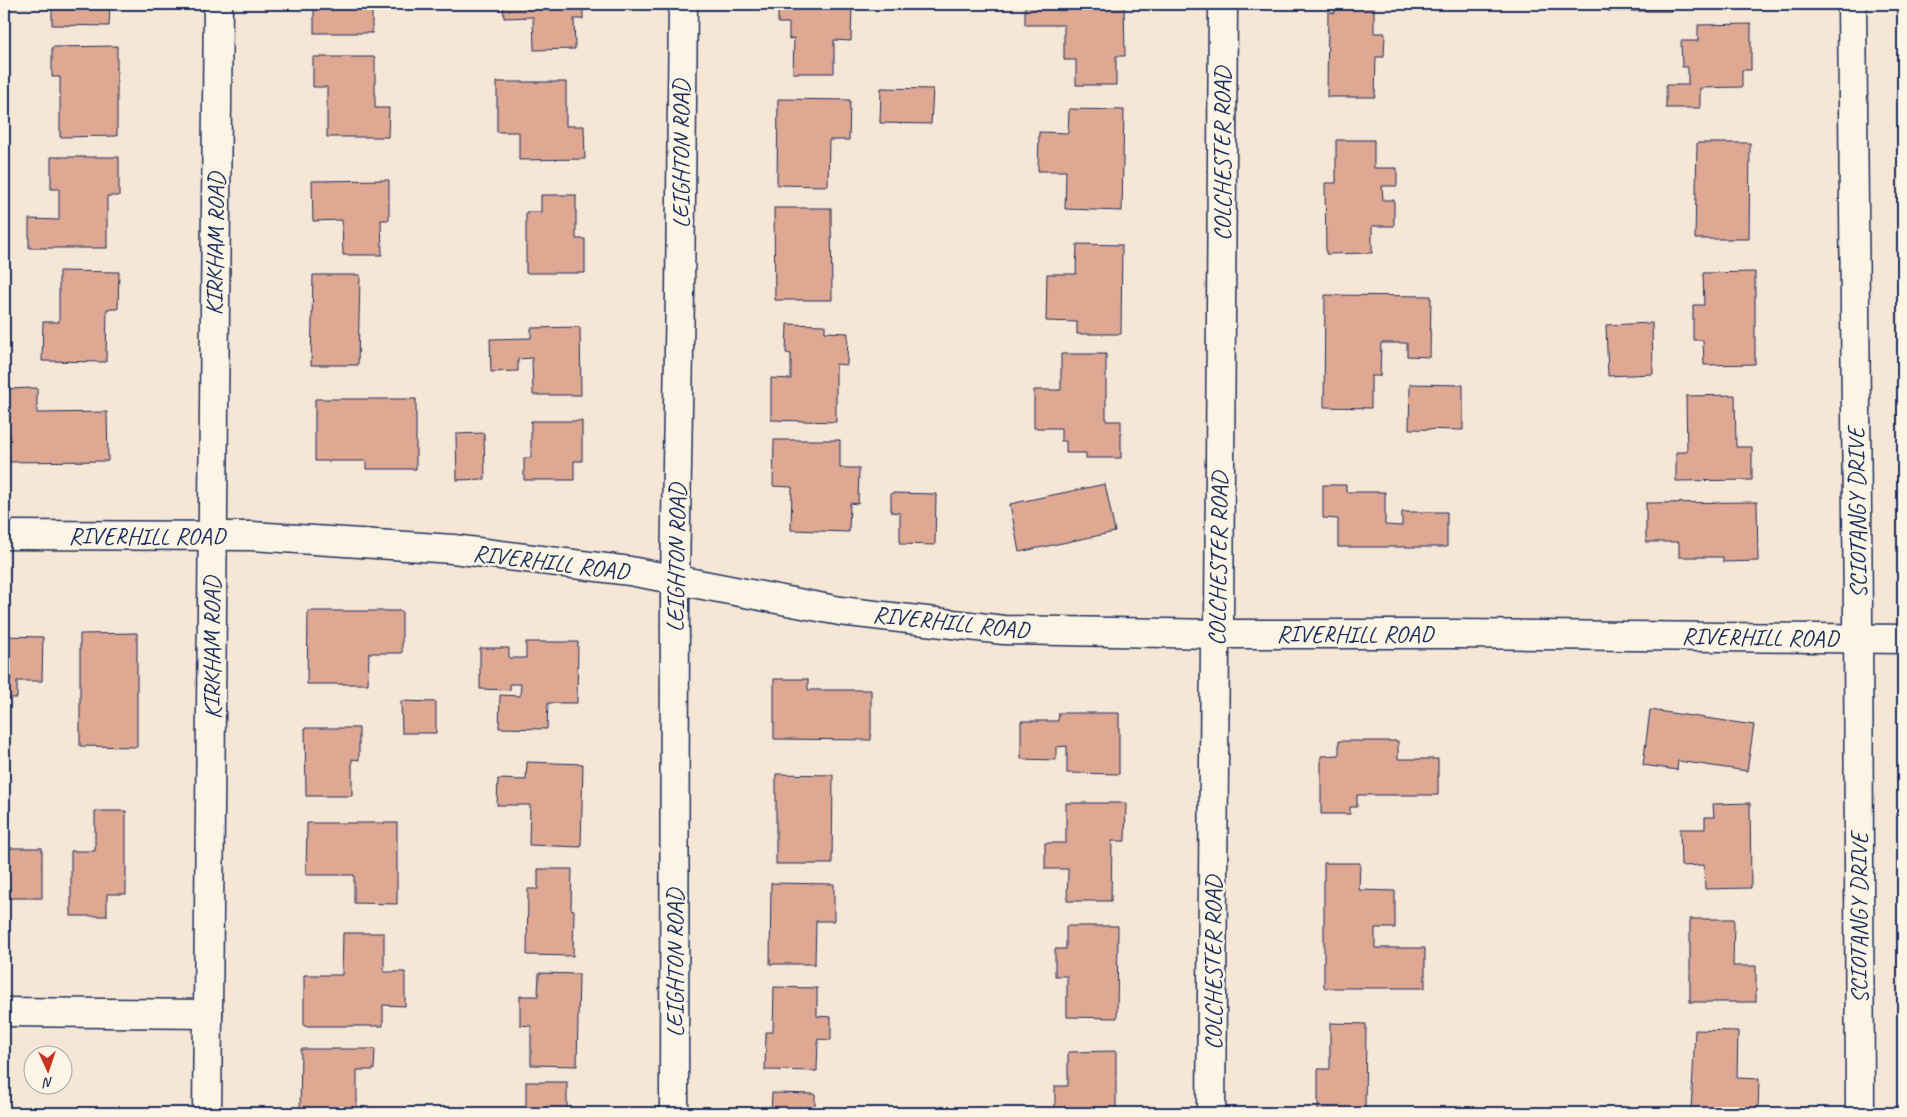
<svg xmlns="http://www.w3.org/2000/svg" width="1907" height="1117" font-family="Caveat,sans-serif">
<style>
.building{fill:#dea893;stroke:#1b2f5e}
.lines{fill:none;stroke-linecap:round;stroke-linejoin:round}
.minor-casing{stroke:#1b2f5e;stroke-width:31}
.minor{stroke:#fcf5e5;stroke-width:28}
.labels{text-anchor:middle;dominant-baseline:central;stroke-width:5;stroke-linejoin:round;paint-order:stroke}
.street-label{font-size:24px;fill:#1b2f5e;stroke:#fcf5e5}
</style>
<rect width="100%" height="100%" fill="#f6e6d5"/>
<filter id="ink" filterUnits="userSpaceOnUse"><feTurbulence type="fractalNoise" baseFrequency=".02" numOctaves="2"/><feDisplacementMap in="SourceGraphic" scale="10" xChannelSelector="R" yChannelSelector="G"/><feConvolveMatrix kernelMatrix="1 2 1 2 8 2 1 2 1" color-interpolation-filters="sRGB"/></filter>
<g filter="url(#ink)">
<g class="building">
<path d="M52,4H110L109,26L52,25Z"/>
<rect x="314" y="4" width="58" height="29"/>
<path d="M503,4H583V19H574L575,49L534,50L533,17L504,18Z"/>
<path d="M778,4H852L851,41L834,40V73H793L794,38L789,39V23H778Z"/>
<path d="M1025,4H1124L1125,56H1116V85H1076V60H1064V25H1025Z"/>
<path d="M1335,4H1374V33H1385L1384,57H1376L1375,97H1327L1328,12L1335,13Z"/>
<path d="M1609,4H1671V11H1608Z"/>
<path d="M1751,24V70H1742V87L1700,88V108H1666V85H1688V67H1682L1681,41H1698V25Z"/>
<path d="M117,46V136L60,137V77H52V47Z"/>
<path d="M313,57H375V108H389L388,137H327V87H313Z"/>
<path d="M497,82H566V126H584L585,159L519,160V132H497Z"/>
<path d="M881,88L933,89L931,124L880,123Z"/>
<path d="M778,99L850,100L849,140H829L828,186L777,185Z"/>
<path d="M1069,109L1124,110L1122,211L1065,209L1066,171H1038L1039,132L1068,133Z"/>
<path d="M1336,140H1374V168H1397V186H1382L1383,200H1394V226H1372V253L1326,254L1325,183H1336Z"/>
<path d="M1697,143H1750L1749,239H1695Z"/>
<path d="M51,157H119V196H107V248H29V219L59,220V189H51Z"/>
<path d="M389,180V220H381L382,255H343L342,220L313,221L312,181Z"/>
<path d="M541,195H576V239H585V273H526V212H541Z"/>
<path d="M774,208H831L832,300H775Z"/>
<path d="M1077,244L1122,245L1121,334H1077V322L1046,321L1047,274H1076Z"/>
<path d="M59,271L119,272L118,309H107L106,362L42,361L43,322H59Z"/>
<path d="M1755,272V364L1704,365L1703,340H1693V305H1704L1703,273Z"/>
<path d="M313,275H360L358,365H311Z"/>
<path d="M1325,295L1431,296L1430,357L1407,356V343H1381L1380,376H1371V408L1324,407Z"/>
<path d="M1652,323L1653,374L1608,376L1606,325Z"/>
<path d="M787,324L825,325V332L848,333L847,365L836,364V422L771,420V378L791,379V354L786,353Z"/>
<path d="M580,327L581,395H533L532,358L518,359V371L491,372L490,339L531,338V328Z"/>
<path d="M1061,354H1106V421H1121V458H1086V453H1066V441H1061V428H1034V390H1061Z"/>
<path d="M1410,384L1463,385V430L1409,429Z"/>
<path d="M37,388V413L107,412L108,461L4,462V389Z"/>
<path d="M1735,395L1736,447H1752V480L1676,481V452H1687L1686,396Z"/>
<path d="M315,399H416V469H366V461H315Z"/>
<path d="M531,421H582V461H574V480H524V458H531Z"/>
<path d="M484,433L485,479L457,480L456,434Z"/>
<path d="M774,440H840V468H859L858,504L850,503L849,532L791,530L792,487L773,486Z"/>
<path d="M1105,484L1115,532L1019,552L1010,504Z"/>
<path d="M1323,485H1346V492H1385V525L1402,526V512H1447V547H1338V519L1323,518Z"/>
<path d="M891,493L936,494L935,545L900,544V513L891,512Z"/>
<path d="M1757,502L1758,561L1723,562V557H1679V542H1646V503Z"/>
<path d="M308,611H402V653H369L368,684H307Z"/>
<path d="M137,633V747L80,746V634Z"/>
<path d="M4,636L43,637L42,681H17V698H4Z"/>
<path d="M526,642H578L577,703H548L547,729L499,728L500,695L520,696L521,684H510V690L480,689V648H509V658H526Z"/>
<path d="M774,679H808V690H871V740L774,739Z"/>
<path d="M401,701L436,702V733H402Z"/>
<path d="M1650,710L1754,725L1747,771L1678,761L1677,770L1643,765Z"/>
<path d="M1059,713H1119V774L1067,773V746L1056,747V760L1021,759V721H1058Z"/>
<path d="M305,728H359V760L352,759V796H306Z"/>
<path d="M1339,741H1398V759H1438V795H1357V807H1350V814H1321V756L1339,755Z"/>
<path d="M527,762L583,764L581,847L529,845L530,805H497L498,779L526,780Z"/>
<path d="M776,774L833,775L832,864H776Z"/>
<path d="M1066,803H1126L1125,841H1112L1111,901H1067L1068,869H1045V843H1066Z"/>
<path d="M1750,803L1751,888L1705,889L1704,865L1681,866L1680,829H1705V817H1714L1713,804Z"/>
<path d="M95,811H126V894H107V916H71V851H95Z"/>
<path d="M307,823H397V904L354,903V875H306Z"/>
<rect x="4" y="848" width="38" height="50"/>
<path d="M1324,863H1360L1359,890L1395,891V928H1375V948H1425V988H1324Z"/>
<path d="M538,869H572L571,909L574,910L573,956L527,955L528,889H538Z"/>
<path d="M771,883L834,884V921H816L815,964H770Z"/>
<path d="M1690,919H1734L1733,966H1756V1002H1690Z"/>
<path d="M1066,926H1118L1117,1018L1067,1017V976H1055V949H1066Z"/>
<path d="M343,933H384V972H405V1006L383,1005V1026H304V975H342Z"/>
<path d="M539,973L579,974L577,1066L531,1065V1026L520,1025V996H538Z"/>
<path d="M774,987L817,988V1016L831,1017V1040L818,1039L817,1071L765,1070L766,1032H773Z"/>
<path d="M1330,1023L1366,1024L1365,1113H1318V1069H1330Z"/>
<path d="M1695,1030L1738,1031L1737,1078L1759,1079L1758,1113L1691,1112Z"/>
<path d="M301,1049H375L374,1070H357V1113H300Z"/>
<path d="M1116,1051V1113H1065V1110H1055V1086H1068V1052Z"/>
<rect x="526" y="1082" width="41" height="31"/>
<path d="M772,1093L815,1094V1113H771Z"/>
<path d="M78,1111L133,1112V1113H78Z"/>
</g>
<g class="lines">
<defs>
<g id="minor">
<path d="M1852,4L1858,613L1860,1113"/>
<path d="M4,535L252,536L453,549L630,571L840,611L1004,630L1217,634H1456L1903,639"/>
<path d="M4,1012L208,1014"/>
<path d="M207,1113L218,4"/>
<path d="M674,1113L675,579L680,292L683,4"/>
<path d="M1211,1113L1215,645L1219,622L1223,4"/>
</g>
</defs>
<use href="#minor" class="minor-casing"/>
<use href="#minor" class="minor"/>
</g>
</g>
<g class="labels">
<g class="street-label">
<text transform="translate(681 154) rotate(-90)">LEIGHTON ROAD</text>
<text transform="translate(1222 154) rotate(-90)">COLCHESTER ROAD</text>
<text transform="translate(215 244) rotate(-89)">KIRKHAM ROAD</text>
<text transform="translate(1857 513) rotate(-91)">SCIOTANGY DRIVE</text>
<text x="147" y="536">RIVERHILL ROAD</text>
<text transform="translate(676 558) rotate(-89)">LEIGHTON ROAD</text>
<text transform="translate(1218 559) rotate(-89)">COLCHESTER ROAD</text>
<text transform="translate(551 562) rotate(7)">RIVERHILL ROAD</text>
<text transform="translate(951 622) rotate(6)">RIVERHILL ROAD</text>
<text x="1355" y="634">RIVERHILL ROAD</text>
<text transform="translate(1760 637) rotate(1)">RIVERHILL ROAD</text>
<text transform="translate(212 648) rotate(-90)">KIRKHAM ROAD</text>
<text transform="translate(1859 918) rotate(-90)">SCIOTANGY DRIVE</text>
<text transform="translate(675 963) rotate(-90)">LEIGHTON ROAD</text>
<text transform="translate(1213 963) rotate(-90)">COLCHESTER ROAD</text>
</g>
</g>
<rect width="1907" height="1117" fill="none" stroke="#fcf5e5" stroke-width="20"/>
<rect x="10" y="10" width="1887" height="1097" fill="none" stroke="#1b2f5e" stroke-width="2" filter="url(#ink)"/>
<g transform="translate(48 1070) rotate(177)"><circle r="24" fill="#fcf5e5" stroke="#a2a6af"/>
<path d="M0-4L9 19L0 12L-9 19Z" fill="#c8321e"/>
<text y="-8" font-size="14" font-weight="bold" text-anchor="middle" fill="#1b2f5e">N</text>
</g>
</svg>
